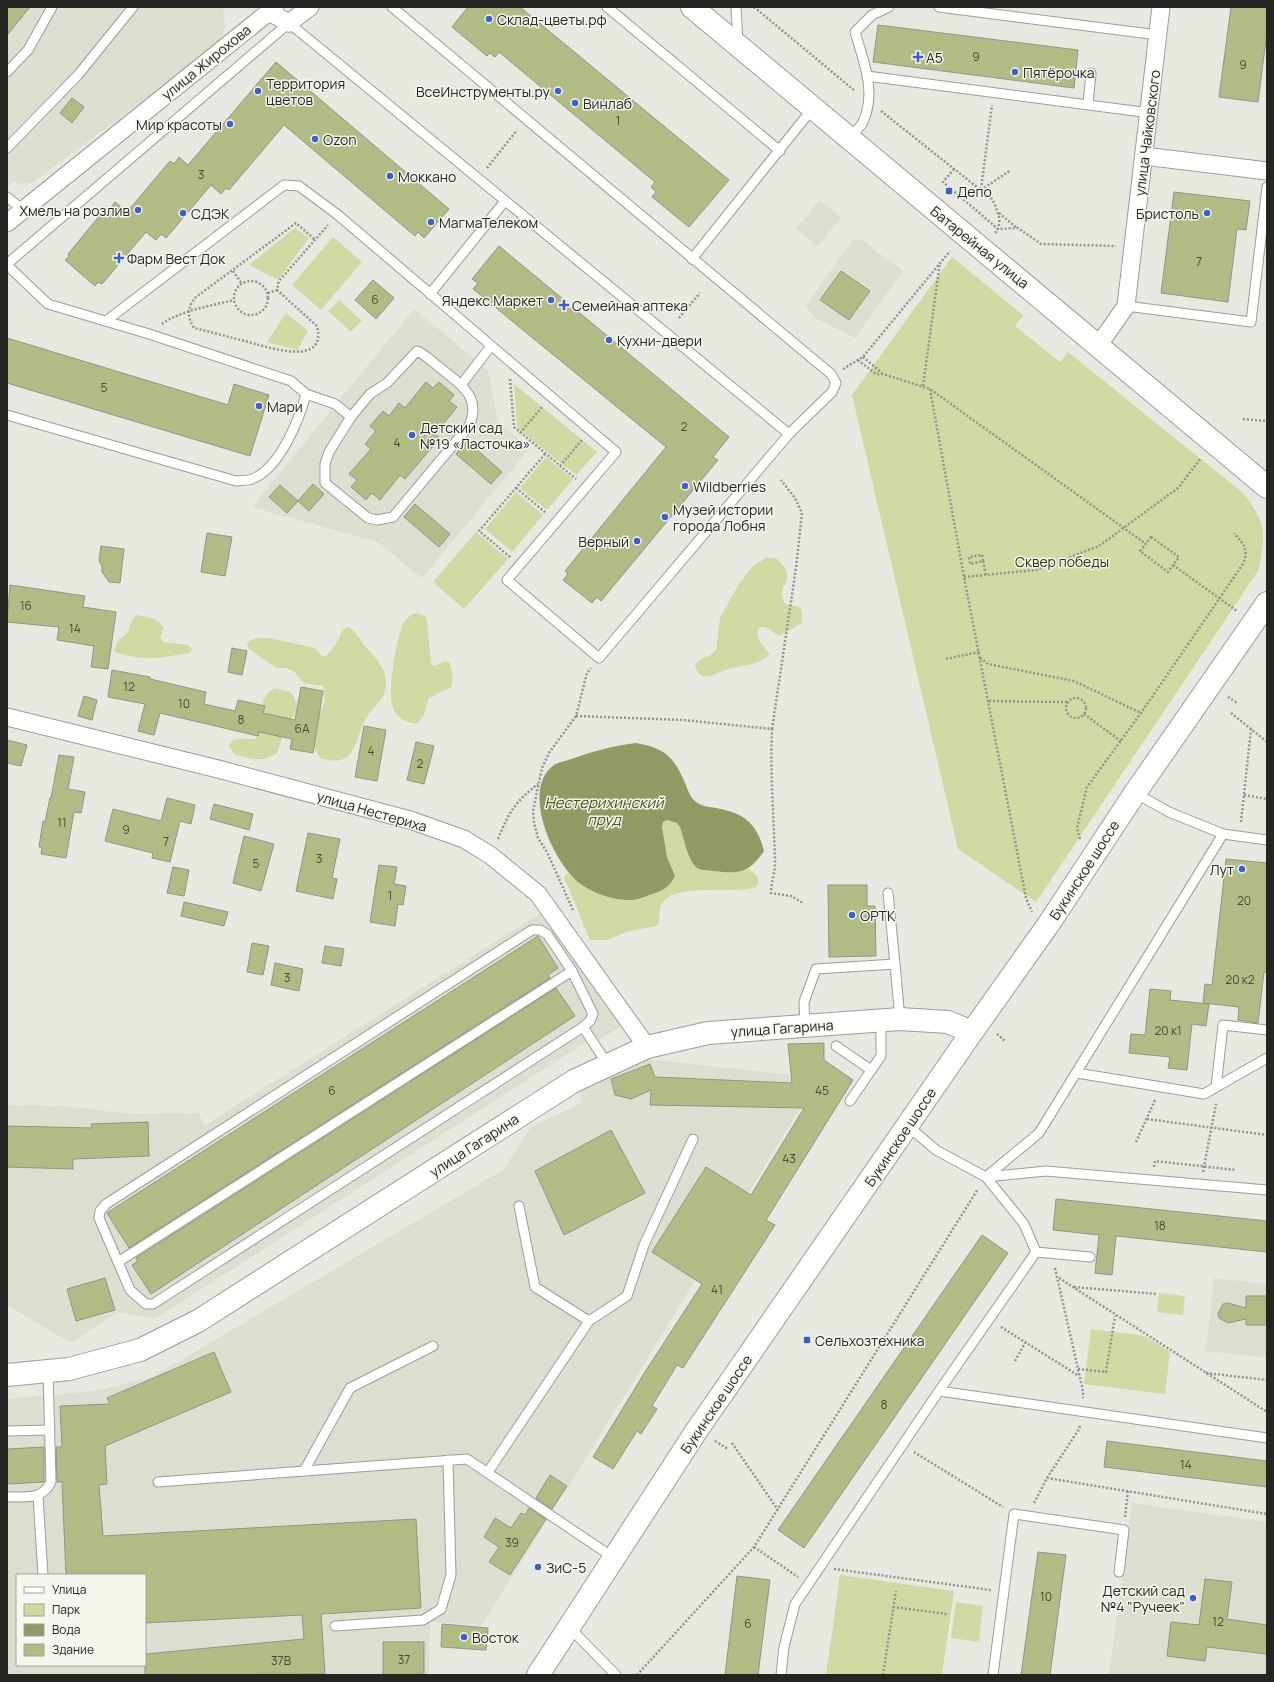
<svg xmlns="http://www.w3.org/2000/svg" width="1274" height="1682" font-family="Manrope,sans-serif">
<style>
.built{fill:#dcdfcf;fill-rule:evenodd}
.green{fill:#cfdaa2}
.water{fill:#909a63}
.building{fill:#b1bc84;stroke:#92938b}
.lines{fill:none;stroke-linecap:round;stroke-linejoin:round}
.service-casing{stroke:#9b9d95;stroke-width:11}
.minor-casing{stroke:#9b9d95;stroke-width:19}
.tertiary-casing{stroke:#9b9d95;stroke-width:24}
.secondary-casing{stroke:#9b9d95;stroke-width:24}
.path{stroke:#92938d;stroke-width:2.5;stroke-dasharray:2 2;stroke-linecap:butt}
.service{stroke:#fff;stroke-width:9}
.minor{stroke:#fff;stroke-width:17}
.tertiary{stroke:#fff;stroke-width:22}
.secondary{stroke:#fff;stroke-width:22}
.poi-dot{fill:#3b5fd0;stroke:#f5f6ee;stroke-width:1.5}
.labels{text-anchor:middle;dominant-baseline:central;stroke-width:3;stroke-linejoin:round;paint-order:stroke}
.number-label{font-size:12px;fill:#484b3a}
.poi-label{font-size:14px;fill:#252522;stroke:#f5f6ee;text-anchor:start}
.street-label{font-size:14px;fill:#252522;stroke:#f5f6ee}
.park-label{font-size:14px;fill:#2f3509;stroke:#f5f6ee}
.water-label{font-size:15px;font-style:italic;fill:#485111;stroke:#f5f6ee}
</style>
<rect width="100%" height="100%" fill="#e7e9e1"/>
<g class="built">
<path d="M7,7H223L225,25L222,38L214,48L32,183L20,184L14,181L7,187Z"/>
<path d="M820,200L841,218L817,246L796,228Z"/>
<path d="M853,240H862L903,271L855,338L817,319L805,306Z"/>
<path d="M414,309L488,370L498,422L530,448L422,578L377,542L252,507Z"/>
<path d="M542,912L623,1025L600,1040L597,1036L591,1039L155,1319L118,1312L71,1343L7,1305V1105L65,1106L129,1114L198,1113L205,1125Z"/>
<path d="M648,1059L790,1075L802,1105L651,1353L482,1625L430,1622L429,1675H7V1399L94,1391L152,1377L503,1170L531,1127L583,1102L580,1089ZM17,1575H145V1665H17Z"/>
<path d="M1214,1278L1267,1284V1358L1206,1351Z"/>
<path d="M1132,1503L1267,1522V1675H1109Z"/>
</g>
<g class="green">
<path d="M295,228L309,238L278,280L249,265Z"/>
<path d="M333,237L362,262L321,310L292,285Z"/>
<path d="M952,257L1023,315L1015,326L1060,362L1068,352L1243,493C1267,524 1266,534 1258,571L1036,902L958,849L852,395Z"/>
<path d="M339,300L362,321L351,332L328,311Z"/>
<path d="M286,313L308,331L297,350L267,342Z"/>
<path d="M514,384L597,452L576,475L517,428Z"/>
<path d="M546,457L573,479L547,510L520,488Z"/>
<path d="M516,492L543,515L512,552L485,529Z"/>
<path d="M476,532L508,559L464,609L433,582Z"/>
<path d="M766,558H776C803,584 772,582 785,604L800,607L802,612V623L779,636L765,627H760C752,636 764,646 770,654C759,666 739,665 725,670C718,672 711,678 704,676C698,675 696,670 695,665C700,657 710,658 716,650L720,618L739,584L752,567Z"/>
<path d="M416,613L425,616L427,620L431,664L435,666L446,661L450,663L453,677L451,687L429,698L423,717L416,724C407,722 401,720 395,712C385,699 396,637 404,622C407,618 411,614 416,613Z"/>
<path d="M137,615C146,617 159,618 164,628L160,638L163,642L189,645L192,649L190,653C158,658 145,662 114,652L117,642L128,632L133,618Z"/>
<path d="M348,627C356,630 359,639 364,645C375,658 388,668 386,687C385,699 373,707 367,717C353,739 358,770 320,758L312,745L315,725L325,701L323,686L303,683L295,672L286,668H276L248,648L247,643L255,638H270L315,648L322,656H326L336,644L343,629Z"/>
<path d="M274,688L291,692C305,715 291,713 284,732C281,740 280,747 276,754C259,763 252,759 234,754L229,746C234,734 245,741 255,739C276,717 249,706 274,688Z"/>
<path d="M667,820L677,823L680,827L691,859L696,867L739,872L749,869L758,877V883L756,887C734,895 672,881 661,905C658,912 661,919 657,926L626,932L607,940H590L564,877L568,873L582,885L675,876L667,857L662,827L663,822Z"/>
<path d="M1159,1293L1185,1296L1183,1315L1157,1312Z"/>
<path d="M1091,1329L1145,1336L1170,1352L1165,1394L1084,1384Z"/>
<path d="M840,1575L954,1591L942,1675H826Z"/>
<path d="M956,1602L983,1606L979,1642L951,1638Z"/>
</g>
<path class="water" d="M636,743C665,748 674,757 685,783C688,790 690,797 696,802C701,806 709,807 716,808C744,813 757,823 764,851C749,873 740,874 714,871C709,870 700,871 696,867C687,858 684,838 680,827L677,823L667,820L663,822L662,827L667,857L675,876C670,887 661,892 649,895C644,897 637,900 632,900C616,901 595,894 582,885C555,867 519,790 554,765C559,762 566,761 571,759C595,751 611,746 636,743Z"/>
<g class="building">
<path d="M7,7H30L7,35Z"/>
<path d="M468,7H520L729,180L689,227L652,197L656,192L651,187L655,182L499,52L495,57L490,53L487,56L452,27Z"/>
<path d="M1231,7H1267V32L1258,102L1219,97Z"/>
<path d="M878,25L1078,50L1074,88L873,62Z"/>
<path d="M276,62L449,209L424,238L418,232L415,236L284,125L229,190L226,188L221,194L211,185L166,238L161,234L156,240L146,232L102,284L98,282L95,286L65,260L69,256L68,254L106,208L109,210L115,202L127,212L170,161L174,164L179,157L188,165Z"/>
<path d="M72,98L84,107L72,123L60,113Z"/>
<path d="M1174,192L1250,201L1246,230L1237,229L1228,302L1161,293Z"/>
<path d="M499,246L729,437L713,457L718,460L601,601L597,597L592,603L563,580L568,574L565,571L666,447L473,289L478,283L472,279Z"/>
<path d="M841,271L870,291L849,320L820,300Z"/>
<path d="M373,280L394,298L376,319L355,300Z"/>
<path d="M7,338L228,405L234,384L269,395L250,456L7,383Z"/>
<path d="M426,382L433,388L439,382L454,395L449,401L457,407L435,434L440,438L405,479L400,475L380,500L372,493L366,500L351,487L357,480L349,474L371,449L365,444L376,431L370,426L383,411L389,416L399,403L405,408Z"/>
<path d="M467,441L502,472L491,484L456,454Z"/>
<path d="M313,484L324,494L309,511L298,501Z"/>
<path d="M280,485L298,501L287,513L269,497Z"/>
<path d="M415,504L450,534L439,547L404,517Z"/>
<path d="M207,533L232,537L225,576L201,572Z"/>
<path d="M101,546L124,549L120,583L109,582L102,572V566L99,561Z"/>
<path d="M10,585L85,596L83,607L116,612L108,669L91,667L94,646L57,640L59,627L7,622Z"/>
<path d="M232,648L247,651L242,675L228,672Z"/>
<path d="M112,670L150,677V679L206,692L204,704L235,711L238,700L265,706L263,713L295,720L301,687L323,691L313,753L290,749L292,739L259,732L258,736L160,713L154,735L138,731L145,704L108,697Z"/>
<path d="M84,696L97,700L92,720L78,716Z"/>
<path d="M364,726L386,730L377,781L355,777Z"/>
<path d="M7,740L27,745L21,766L7,763Z"/>
<path d="M416,742L434,746L424,784L407,780Z"/>
<path d="M59,755L74,757L68,789L85,792L81,813L74,812L66,858L41,854L42,848L39,847L43,821L45,822L50,798H51Z"/>
<path d="M167,798L195,805L191,824L180,821L170,862L152,858L153,853L105,841L113,809L161,821Z"/>
<path d="M214,804L253,814L249,830L210,819Z"/>
<path d="M308,833L340,839L332,878L337,879L333,899L296,891Z"/>
<path d="M244,836L274,844L261,891L233,883Z"/>
<path d="M1226,859L1267,863V973L1264,972L1258,1023L1238,1020L1239,1007L1203,1003L1205,984L1212,985Z"/>
<path d="M379,865L397,867L394,884L406,886L403,905L398,904L395,926L370,922Z"/>
<path d="M173,867L189,870L184,896L167,893Z"/>
<path d="M828,885H867V906H875L876,956L829,957Z"/>
<path d="M184,902L228,912L224,926L181,916Z"/>
<path d="M538,936L558,968L548,975L550,978L129,1248L107,1213Z"/>
<path d="M252,943L269,946L263,975L247,972Z"/>
<path d="M325,946L344,949L341,966L322,963Z"/>
<path d="M275,963L303,969L299,991L271,985Z"/>
<path d="M556,988L575,1016L151,1294L132,1265L138,1261L136,1258Z"/>
<path d="M1150,989L1171,991L1170,1000L1209,1004L1206,1026L1192,1024L1187,1070L1168,1068L1170,1057L1129,1053L1131,1034L1145,1035Z"/>
<path d="M824,1043V1060L853,1080L766,1220L775,1225L683,1368L677,1365L652,1406L657,1409L641,1434L637,1431L613,1469L593,1457L645,1372L702,1284L652,1252L706,1167L751,1195L804,1108L650,1105L651,1090L631,1099L615,1095L611,1079L650,1064L655,1077L792,1083L788,1044Z"/>
<path d="M148,1122L149,1156L73,1159V1169L7,1167V1126L92,1128L91,1124Z"/>
<path d="M611,1130L645,1193L564,1235L535,1171Z"/>
<path d="M1056,1199L1267,1221V1252L1116,1236L1112,1275L1095,1273L1099,1235L1053,1230Z"/>
<path d="M982,1235L1008,1253L804,1548L778,1530Z"/>
<path d="M105,1278L115,1310L76,1321L67,1289Z"/>
<path d="M1246,1296H1267V1325H1246V1319L1228,1323L1219,1318L1218,1313L1223,1304L1228,1303L1246,1308Z"/>
<path d="M214,1352L231,1392L105,1446L107,1484L99,1485L103,1536L416,1519L421,1608L321,1614L325,1674L145,1675V1654L304,1639L302,1615L145,1623V1575H66L62,1482H57L56,1447H62L60,1406L110,1404L107,1398Z"/>
<path d="M1107,1441L1267,1461V1487L1104,1467Z"/>
<path d="M44,1447V1482L7,1484V1449Z"/>
<path d="M550,1475L567,1486L552,1509L536,1498Z"/>
<path d="M529,1508L546,1519L510,1575L489,1562L499,1547L484,1537L495,1518L511,1528L521,1513L525,1515Z"/>
<path d="M1038,1552L1066,1555L1050,1675H1021Z"/>
<path d="M737,1576L770,1580L758,1675H725Z"/>
<path d="M1205,1579L1232,1582L1227,1619L1267,1625V1654L1207,1647L1205,1661L1167,1656L1171,1622L1199,1625Z"/>
<path d="M442,1624L488,1628L486,1650L441,1647Z"/>
<rect x="383" y="1642" width="41" height="33"/>
</g>
<g class="lines">
<defs>
<g id="service">
<path d="M607,7L780,151"/>
<path d="M736,7L738,42"/>
<path d="M939,7L1158,35"/>
<path d="M7,72L28,50L52,7"/>
<path d="M867,76L1150,113"/>
<path d="M1088,104L1091,73"/>
<path d="M849,138C853,133 861,127 863,122C877,92 863,60 855,32L872,15L889,7"/>
<path d="M7,148L78,75L133,7"/>
<path d="M7,197L23,210"/>
<path d="M692,259L813,108"/>
<path d="M7,264L289,23L789,434"/>
<path d="M7,265L48,304L149,334L291,381L306,394L335,404L351,417"/>
<path d="M430,294L505,201"/>
<path d="M1126,306L1251,322L1267,187"/>
<path d="M106,321L284,185L299,186L338,215L616,452L507,580L599,658L789,434L832,392L836,383L831,374L392,7"/>
<path d="M417,351C425,354 432,362 439,367C460,384 482,396 469,426L393,517L377,520L368,518L325,483V464L329,452L351,417L370,394L387,383Z"/>
<path d="M461,385L491,346"/>
<path d="M7,415L236,481C241,480 247,481 252,479C279,469 299,421 306,394"/>
<path d="M1135,793L1169,812L1223,834"/>
<path d="M888,893L895,964"/>
<path d="M583,1027L590,1021L593,1014L572,971L547,934L540,930H532L106,1204L100,1211L99,1218L130,1290L146,1304H153L583,1027L608,1065"/>
<path d="M805,1027L804,1002L816,969L895,964L900,1019"/>
<path d="M836,1046L871,1070"/>
<path d="M1077,1073L1204,1094L1267,1058"/>
<path d="M1216,1087L1223,1025L1267,1030"/>
<path d="M850,1101L881,1056V1021"/>
<path d="M986,1177L1039,1133L1223,834L1267,840"/>
<path d="M986,1177L1046,1171L1267,1190"/>
<path d="M519,1206L535,1287L589,1321"/>
<path d="M1036,1252L1090,1257"/>
<path d="M118,1262L572,971"/>
<path d="M939,1391L1267,1438"/>
<path d="M7,1431L50,1430"/>
<path d="M304,1471L350,1388L433,1346"/>
<path d="M488,1472L589,1321L627,1296L644,1245L693,1139"/>
<path d="M158,1482L467,1459L614,1558"/>
<path d="M38,1496L43,1575"/>
<path d="M7,1497C25,1496 42,1501 51,1482L48,1371"/>
<path d="M335,1626L423,1620L441,1609L451,1575L448,1460"/>
<path d="M569,1627L616,1675"/>
<path d="M781,1675L784,1647L795,1604L939,1391L1036,1252L1024,1224L986,1177L936,1150L908,1126"/>
<path d="M993,1675L1014,1514L1124,1530L1119,1572"/>
</g>
<g id="minor">
<path d="M269,12L289,23L310,7"/>
<path d="M1144,156L1267,171"/>
<path d="M7,223L275,7"/>
<path d="M1098,346L1126,306L1161,7"/>
<path d="M7,717L218,769L410,820L464,839L490,855L538,894L647,1047"/>
</g>
<path id="tertiary" d="M7,1375L69,1369L140,1350L198,1321L574,1081L647,1047L708,1033L900,1019L948,1022L972,1032"/>
<g id="secondary">
<path d="M692,7L1267,487"/>
<path d="M538,1675L697,1430L972,1032L1048,925L1135,793L1267,603"/>
</g>
</defs>
<use href="#service" class="service-casing"/>
<use href="#minor" class="minor-casing"/>
<use href="#tertiary" class="tertiary-casing"/>
<use href="#secondary" class="secondary-casing"/>
<g class="path">
<path d="M754,7L855,91"/>
<path d="M881,111L992,199C997,209 1004,223 995,233"/>
<path d="M487,168L517,130"/>
<path d="M954,169L943,182L998,229L1018,228L1041,244L1116,246"/>
<path d="M981,189L992,105"/>
<path d="M981,190L1011,170"/>
<path d="M999,213L1017,228"/>
<path d="M314,239L296,223L196,297C187,307 187,317 194,328C211,332 228,337 245,341C264,346 328,369 317,326L277,290L279,281L328,225"/>
<path d="M233,271L242,284"/>
<circle cx="251" cy="298" r="17"/>
<path d="M268,293L277,290"/>
<path d="M679,318L700,293"/>
<path d="M162,324C181,310 211,306 234,300"/>
<path d="M863,357L882,373"/>
<path d="M858,360L876,374H883L930,389L1146,544"/>
<path d="M843,369L863,357L950,251"/>
<path d="M510,379L514,427L576,479"/>
<path d="M923,386L940,262"/>
<path d="M930,389L964,577L1026,898L1032,912"/>
<path d="M1243,419L1267,421"/>
<path d="M520,433L542,407"/>
<path d="M560,466L582,440"/>
<path d="M516,488L546,513"/>
<path d="M1151,537L1179,557L1168,572L1140,551Z"/>
<path d="M982,555L983,561L970,564L969,557Z"/>
<path d="M510,557L479,531L545,454"/>
<path d="M983,561L986,575"/>
<path d="M1173,565L1237,611"/>
<path d="M964,577L1036,570L1099,546L1178,488L1201,458"/>
<path d="M980,658L988,664L1074,681L1141,713"/>
<path d="M946,659L979,652"/>
<path d="M1228,697L1237,703"/>
<circle cx="1076" cy="708" r="10"/>
<path d="M989,701L1068,702"/>
<path d="M1231,713L1267,742"/>
<path d="M1084,714L1122,742"/>
<path d="M576,716L683,720L772,729C770,774 774,818 775,863C775,873 771,883 771,893L791,896L803,903"/>
<path d="M772,729L796,568L802,513L795,498L781,480"/>
<path d="M1244,795L1267,799"/>
<path d="M1241,822L1251,729"/>
<path d="M498,839C509,812 515,802 538,784"/>
<path d="M1080,839L1077,828L1087,787L1141,713L1243,564C1249,548 1244,545 1234,533"/>
<path d="M573,910L547,852L538,838L534,823L533,811L542,768L549,753L576,716L587,673L591,668"/>
<path d="M997,1034L1006,1042"/>
<path d="M1147,1119L1267,1135"/>
<path d="M1136,1142L1155,1100"/>
<path d="M1154,1167L1155,1161L1236,1170"/>
<path d="M1203,1172L1216,1104"/>
<path d="M1055,1268L1083,1391V1398"/>
<path d="M1059,1278L1267,1412"/>
<path d="M1074,1287L1157,1294"/>
<path d="M1001,1327L1079,1376"/>
<path d="M1015,1361L1025,1343"/>
<path d="M1078,1369L1106,1372L1115,1316"/>
<path d="M1206,1373L1267,1380"/>
<path d="M715,1441L728,1449"/>
<path d="M732,1443L778,1510"/>
<path d="M914,1452L1003,1507"/>
<path d="M1047,1478L1267,1514"/>
<path d="M1034,1503L1047,1478L1079,1429L1080,1425"/>
<path d="M1125,1517L1128,1491"/>
<path d="M754,1547L798,1577"/>
<path d="M834,1569L991,1590"/>
<path d="M893,1607L947,1614"/>
<path d="M637,1675L754,1547L978,1189"/>
<path d="M883,1675L896,1591"/>
</g>
<use href="#service" class="service"/>
<use href="#minor" class="minor"/>
<use href="#tertiary" class="tertiary"/>
<use href="#secondary" class="secondary"/>
</g>
<g class="poi-dot">
<circle cx="489" cy="19" r="4"/>
<path d="M916 51h4v4h4v4h-4v4h-4v-4h-4v-4h4z"/>
<circle cx="1015" cy="72" r="4"/>
<circle cx="258" cy="91" r="4"/>
<circle cx="558" cy="91" r="4"/>
<circle cx="575" cy="103" r="4"/>
<circle cx="230" cy="124" r="4"/>
<circle cx="315" cy="139" r="4"/>
<circle cx="390" cy="176" r="4"/>
<rect x="945" y="187" width="8" height="8" rx="2"/>
<circle cx="138" cy="210" r="4"/>
<circle cx="183" cy="213" r="4"/>
<circle cx="1207" cy="213" r="4"/>
<circle cx="431" cy="222" r="4"/>
<path d="M117 252h4v4h4v4h-4v4h-4v-4h-4v-4h4z"/>
<circle cx="551" cy="300" r="4"/>
<path d="M562 299h4v4h4v4h-4v4h-4v-4h-4v-4h4z"/>
<circle cx="609" cy="340" r="4"/>
<circle cx="259" cy="406" r="4"/>
<circle cx="412" cy="435" r="4"/>
<circle cx="685" cy="486" r="4"/>
<circle cx="665" cy="517" r="4"/>
<circle cx="637" cy="541" r="4"/>
<circle cx="1242" cy="869" r="4"/>
<circle cx="852" cy="915" r="4"/>
<rect x="803" y="1336" width="8" height="8" rx="2"/>
<circle cx="538" cy="1567" r="4"/>
<circle cx="1193" cy="1598" r="4"/>
<circle cx="464" cy="1637" r="4"/>
</g>
<g class="labels">
<g class="number-label">
<text x="976" y="56">9</text>
<text x="1243" y="64">9</text>
<text x="618" y="120">1</text>
<text x="201" y="174">3</text>
<text x="1199" y="261">7</text>
<text x="375" y="299">6</text>
<text x="104" y="387">5</text>
<text x="684" y="426">2</text>
<text x="397" y="442">4</text>
<text x="26" y="605">16</text>
<text x="75" y="628">14</text>
<text x="129" y="686">12</text>
<text x="184" y="703">10</text>
<text x="241" y="719">8</text>
<text x="302" y="728">6А</text>
<text x="371" y="750">4</text>
<text x="420" y="763">2</text>
<text x="62" y="822">11</text>
<text x="126" y="829">9</text>
<text x="166" y="841">7</text>
<text x="319" y="858">3</text>
<text x="256" y="863">5</text>
<text x="390" y="895">1</text>
<text x="1244" y="900">20</text>
<text x="287" y="977">3</text>
<text x="1240" y="979">20 к2</text>
<text x="1168" y="1030">20 к1</text>
<text x="332" y="1090">6</text>
<text x="822" y="1090">45</text>
<text x="789" y="1158">43</text>
<text x="1160" y="1225">18</text>
<text x="717" y="1289">41</text>
<text x="884" y="1404">8</text>
<text x="1186" y="1464">14</text>
<text x="512" y="1542">39</text>
<text x="1046" y="1596">10</text>
<text x="1218" y="1621">12</text>
<text x="748" y="1623">6</text>
<text x="404" y="1659">37</text>
<text x="281" y="1660">37В</text>
</g>
<g class="poi-label">
<text x="497" y="19">Склад-цветы.рф</text>
<text x="926" y="57">А5</text>
<text x="1023" y="72">Пятёрочка</text>
<text x="266" y="83">Территория<tspan x="266" dy="16">цветов</tspan></text>
<text x="550" y="91" text-anchor="end">ВсеИнструменты.ру</text>
<text x="583" y="103">Винлаб</text>
<text x="222" y="124" text-anchor="end">Мир красоты</text>
<text x="323" y="139">Ozon</text>
<text x="398" y="176">Моккано</text>
<text x="957" y="191">Депо</text>
<text x="130" y="210" text-anchor="end">Хмель на розлив</text>
<text x="191" y="213">СДЭК</text>
<text x="1199" y="213" text-anchor="end">Бристоль</text>
<text x="439" y="222">МагмаТелеком</text>
<text x="127" y="258">Фарм Вест Док</text>
<text x="543" y="300" text-anchor="end">Яндекс.Маркет</text>
<text x="572" y="305">Семейная аптека</text>
<text x="617" y="340">Кухни-двери</text>
<text x="267" y="406">Мари</text>
<text x="420" y="427">Детский сад<tspan x="420" dy="16">№19 «Ласточка»</tspan></text>
<text x="693" y="486">Wildberries</text>
<text x="673" y="509">Музей истории<tspan x="673" dy="16">города Лобня</tspan></text>
<text x="629" y="541" text-anchor="end">Верный</text>
<text x="1234" y="869" text-anchor="end">Лут</text>
<text x="860" y="915">ОРТК</text>
<text x="815" y="1340">Сельхозтехника</text>
<text x="546" y="1567">ЗиС-5</text>
<text x="1185" y="1590" text-anchor="end">Детский сад<tspan x="1185" dy="16">№4 "Ручеек"</tspan></text>
<text x="472" y="1637">Восток</text>
</g>
<g class="street-label">
<text transform="translate(206 62) rotate(-39)">улица Жирохова</text>
<text transform="translate(1147 133) rotate(-83)">улица Чайковского</text>
<text transform="translate(980 247) rotate(39)">Батарейная улица</text>
<text transform="translate(372 811) rotate(16)">улица Нестериха</text>
<text transform="translate(1084 870) rotate(-57)">Букинское шоссе</text>
<text transform="translate(782 1028) rotate(-4)">улица Гагарина</text>
<text transform="translate(900 1137) rotate(-56)">Букинское шоссе</text>
<text transform="translate(474 1145) rotate(-33)">улица Гагарина</text>
<text transform="translate(716 1404) rotate(-56)">Букинское шоссе</text>
</g>
<g class="park-label">
<text x="1062" y="561">Сквер победы</text>
</g>
<g class="water-label">
<text x="604" y="802">Нестерихинский<tspan x="604" dy="17">пруд</tspan></text>
</g>
</g>
<rect width="1274" height="1682" fill="none" stroke="#252522" stroke-width="16"/>
<rect x="16" y="1574" width="130" height="92" fill="#f5f6ee" stroke="#a2a29c"/>
<rect x="24" y="1587" width="20" height="6" fill="#ffffff" stroke="#a2a29c"/>
<text x="52" y="1594" font-size="12" fill="#252522">Улица</text>
<rect x="24" y="1604" width="20" height="12" fill="#cfdaa2" stroke="#a2a29c"/>
<text x="52" y="1614" font-size="12" fill="#252522">Парк</text>
<rect x="24" y="1624" width="20" height="12" fill="#909a63" stroke="#a2a29c"/>
<text x="52" y="1634" font-size="12" fill="#252522">Вода</text>
<rect x="24" y="1644" width="20" height="12" fill="#b1bc84" stroke="#a2a29c"/>
<text x="52" y="1654" font-size="12" fill="#252522">Здание</text>
</svg>
